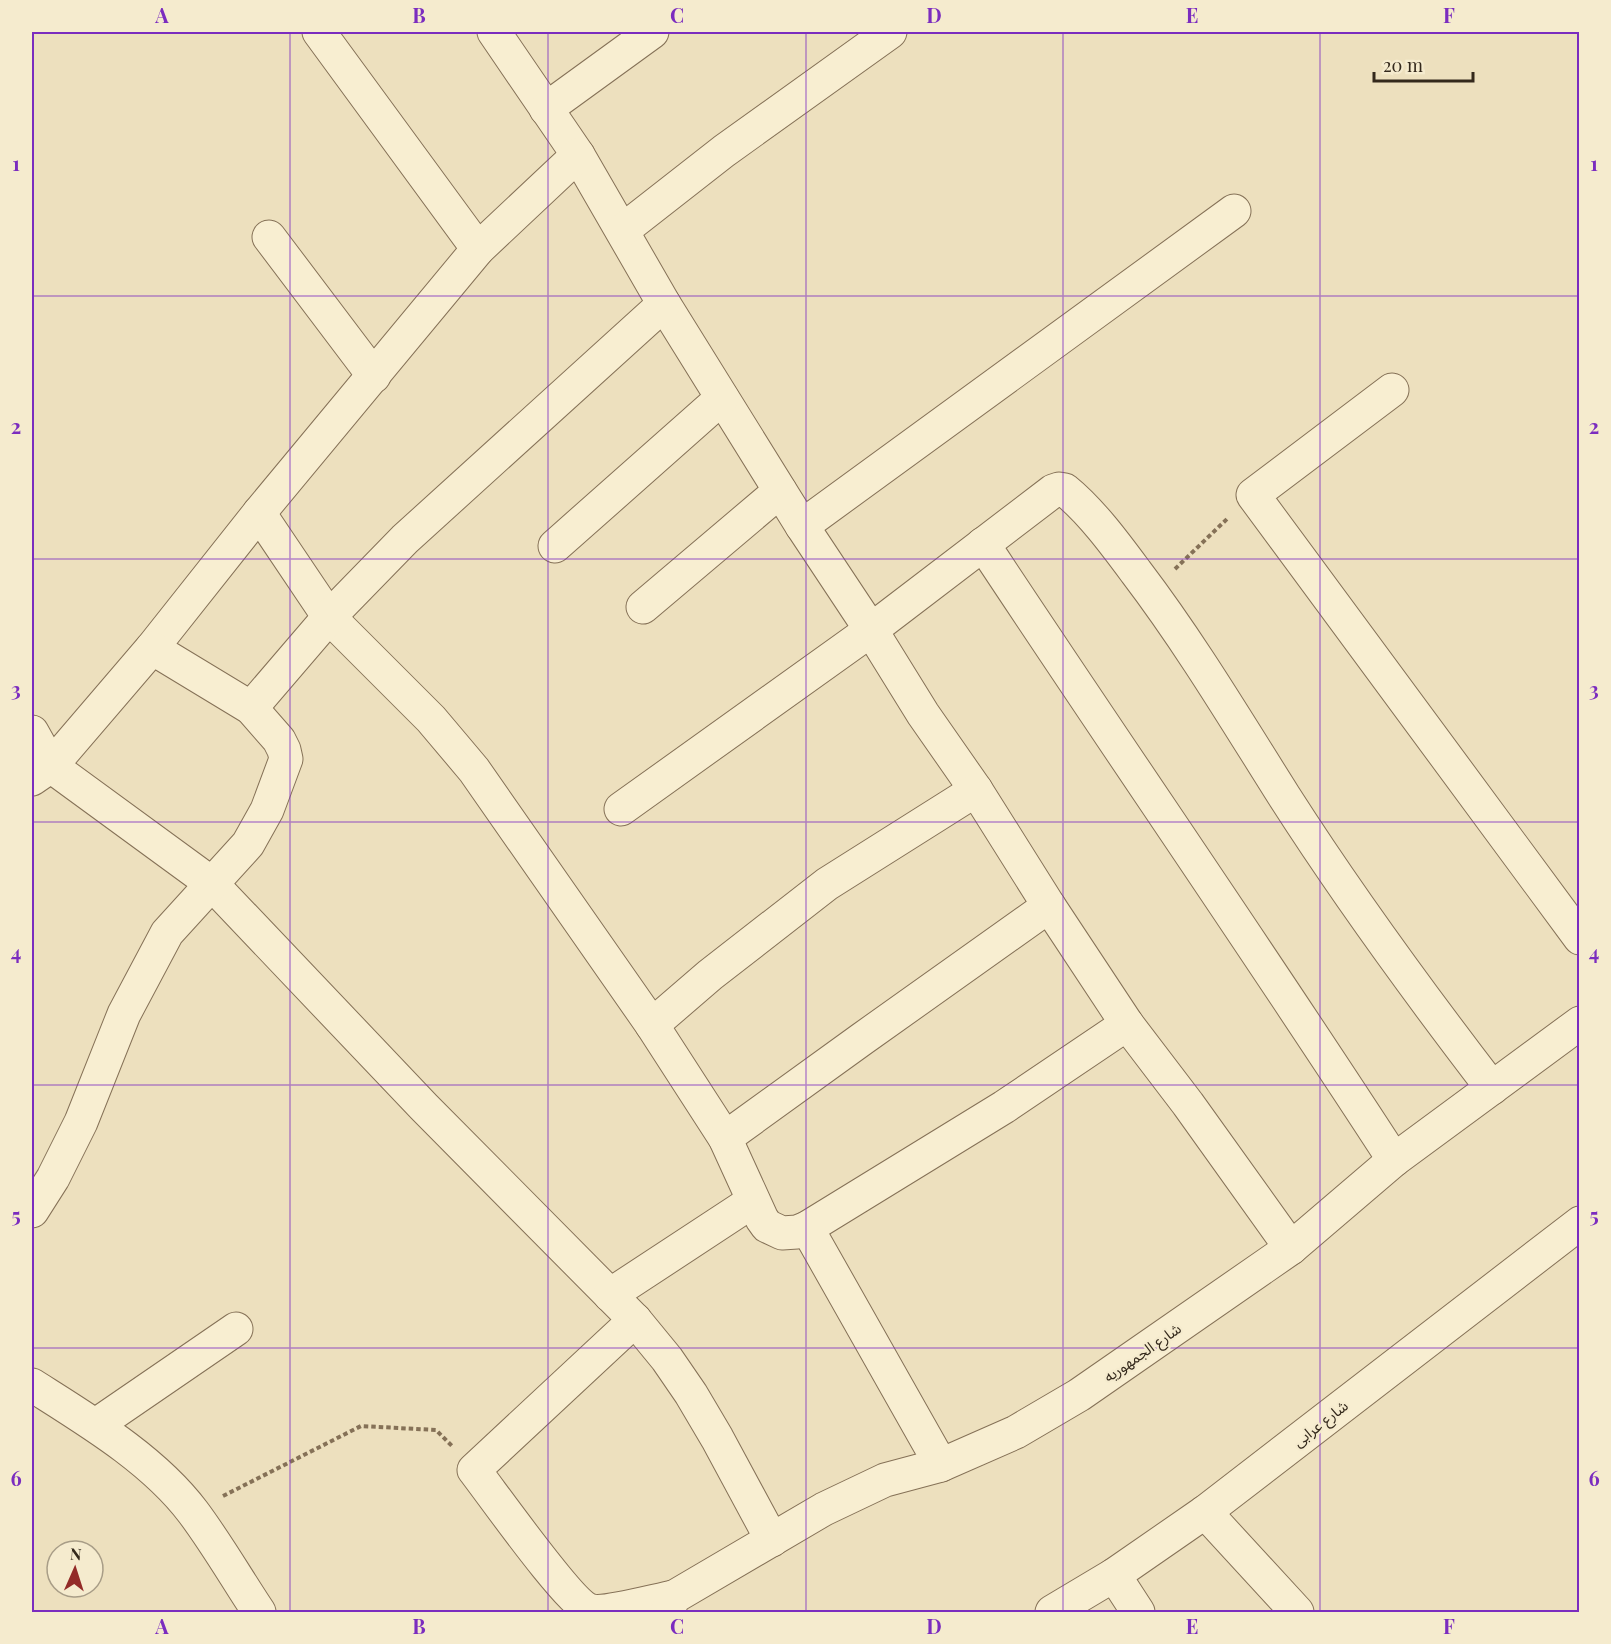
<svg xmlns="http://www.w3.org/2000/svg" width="1611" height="1644" font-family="'Playfair Display','Noto Sans Arabic',serif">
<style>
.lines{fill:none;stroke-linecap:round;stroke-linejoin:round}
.minor-casing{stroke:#857157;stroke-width:35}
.path{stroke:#857157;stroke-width:4;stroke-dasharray:4.5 3;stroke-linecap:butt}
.minor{stroke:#f8eed1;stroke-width:33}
.grid{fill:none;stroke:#7b2cbf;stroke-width:1.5;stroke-opacity:0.55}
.labels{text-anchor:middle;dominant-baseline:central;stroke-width:4.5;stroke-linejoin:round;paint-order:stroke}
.street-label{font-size:15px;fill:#34291c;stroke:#f5ebce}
.neatline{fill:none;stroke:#7b2cbf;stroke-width:2}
.grid-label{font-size:20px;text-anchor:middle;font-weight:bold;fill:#7b2cbf}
</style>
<rect width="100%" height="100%" fill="#ede0be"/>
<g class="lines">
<defs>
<g id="minor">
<path d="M319,32L478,249"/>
<path d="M494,32L578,155L664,304L802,526L871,630L923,714L976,790L1049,906L1127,1024L1188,1104L1291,1248"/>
<path d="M546,109L652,32"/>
<path d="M623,230L724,151L890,32"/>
<path d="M269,237L374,376"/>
<path d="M1392,390L1253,495L1580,938"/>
<path d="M259,513L329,617L431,719L474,770L652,1025L725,1138L762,1219L767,1226L782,1233L797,1232L807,1228L1004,1107L1127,1024"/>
<path d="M802,526L1234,211"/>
<path d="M983,544C1119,750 1260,953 1394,1160"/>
<path d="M555,546L722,398"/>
<path d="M643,607L780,491"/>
<path d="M251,708L329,617L405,539L664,304"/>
<path d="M32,732L51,766L211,883L424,1107L635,1320L667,1359L691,1394L717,1438L772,1540"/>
<path d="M32,779L51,766L152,648L259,513L478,249L578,155"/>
<path d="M621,809L871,630L1053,491L1059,489L1065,490C1091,511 1116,545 1136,572C1190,643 1236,720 1284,796C1348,896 1419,993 1492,1088"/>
<path d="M652,1025L710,975L827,884L976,790"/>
<path d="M725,1138L862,1039L1049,906"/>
<path d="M32,1211L53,1178L81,1122L124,1014L167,933L248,844L267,810L286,759L284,750L279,740L251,708L152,648"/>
<path d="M807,1228L941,1465"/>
<path d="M610,1295L753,1201"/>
<path d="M635,1320L474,1470C492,1493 571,1606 592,1611C606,1614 657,1600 674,1597"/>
<path d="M32,1385C87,1420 153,1459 193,1512C217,1544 237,1579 259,1612"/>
<path d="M96,1425L236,1329"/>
<path d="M1205,1512L1297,1612"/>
<path d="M1114,1575L1138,1612"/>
<path d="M667,1612L674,1597L824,1509L885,1480L941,1465L1016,1432L1079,1395L1291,1248L1394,1160L1580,1023"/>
<path d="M1052,1612L1114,1575L1205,1512L1580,1223"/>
</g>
</defs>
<use href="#minor" class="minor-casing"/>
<g class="path">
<path d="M1175,569L1228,518"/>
<path d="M223,1496L361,1426L436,1430L452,1446"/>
</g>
<use href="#minor" class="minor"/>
</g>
<path class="grid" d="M290,32V1612M548,32V1612M806,32V1612M1063,32V1612M1320,32V1612M32,296H1580M32,559H1580M32,822H1580M32,1085H1580M32,1348H1580"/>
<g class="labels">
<g class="street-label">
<text transform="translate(1142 1352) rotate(-35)">شارع الجمهوريه</text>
<text transform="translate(1320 1423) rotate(-38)">شارع عرابى</text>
</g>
</g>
<rect width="1611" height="1644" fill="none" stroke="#f5ebce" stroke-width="66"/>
<g transform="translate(75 1569) rotate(3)"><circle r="28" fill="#f5ebce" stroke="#a89d87" stroke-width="1.5"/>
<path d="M0-4.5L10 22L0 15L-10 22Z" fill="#932b28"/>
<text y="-9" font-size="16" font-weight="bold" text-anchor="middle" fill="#34291c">N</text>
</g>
<path d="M1374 72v9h99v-9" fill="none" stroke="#34291c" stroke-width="3"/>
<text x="1383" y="72" font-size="18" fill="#34291c" stroke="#f5ebce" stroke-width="4.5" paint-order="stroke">20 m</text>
<rect x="33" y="33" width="1545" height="1578" class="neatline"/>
<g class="grid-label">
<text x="162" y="23">A</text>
<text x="419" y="23">B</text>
<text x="677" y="23">C</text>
<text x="934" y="23">D</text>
<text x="1192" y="23">E</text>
<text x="1449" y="23">F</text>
<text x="16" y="171">1</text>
<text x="1594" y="171">1</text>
<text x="16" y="434">2</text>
<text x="1594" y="434">2</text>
<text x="16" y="697">3</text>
<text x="1594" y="697">3</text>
<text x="16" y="960">4</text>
<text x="1594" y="960">4</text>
<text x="16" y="1223">5</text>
<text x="1594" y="1223">5</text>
<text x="16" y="1486">6</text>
<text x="1594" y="1486">6</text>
<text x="162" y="1634">A</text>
<text x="419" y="1634">B</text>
<text x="677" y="1634">C</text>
<text x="934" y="1634">D</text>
<text x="1192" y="1634">E</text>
<text x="1449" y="1634">F</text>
</g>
</svg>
